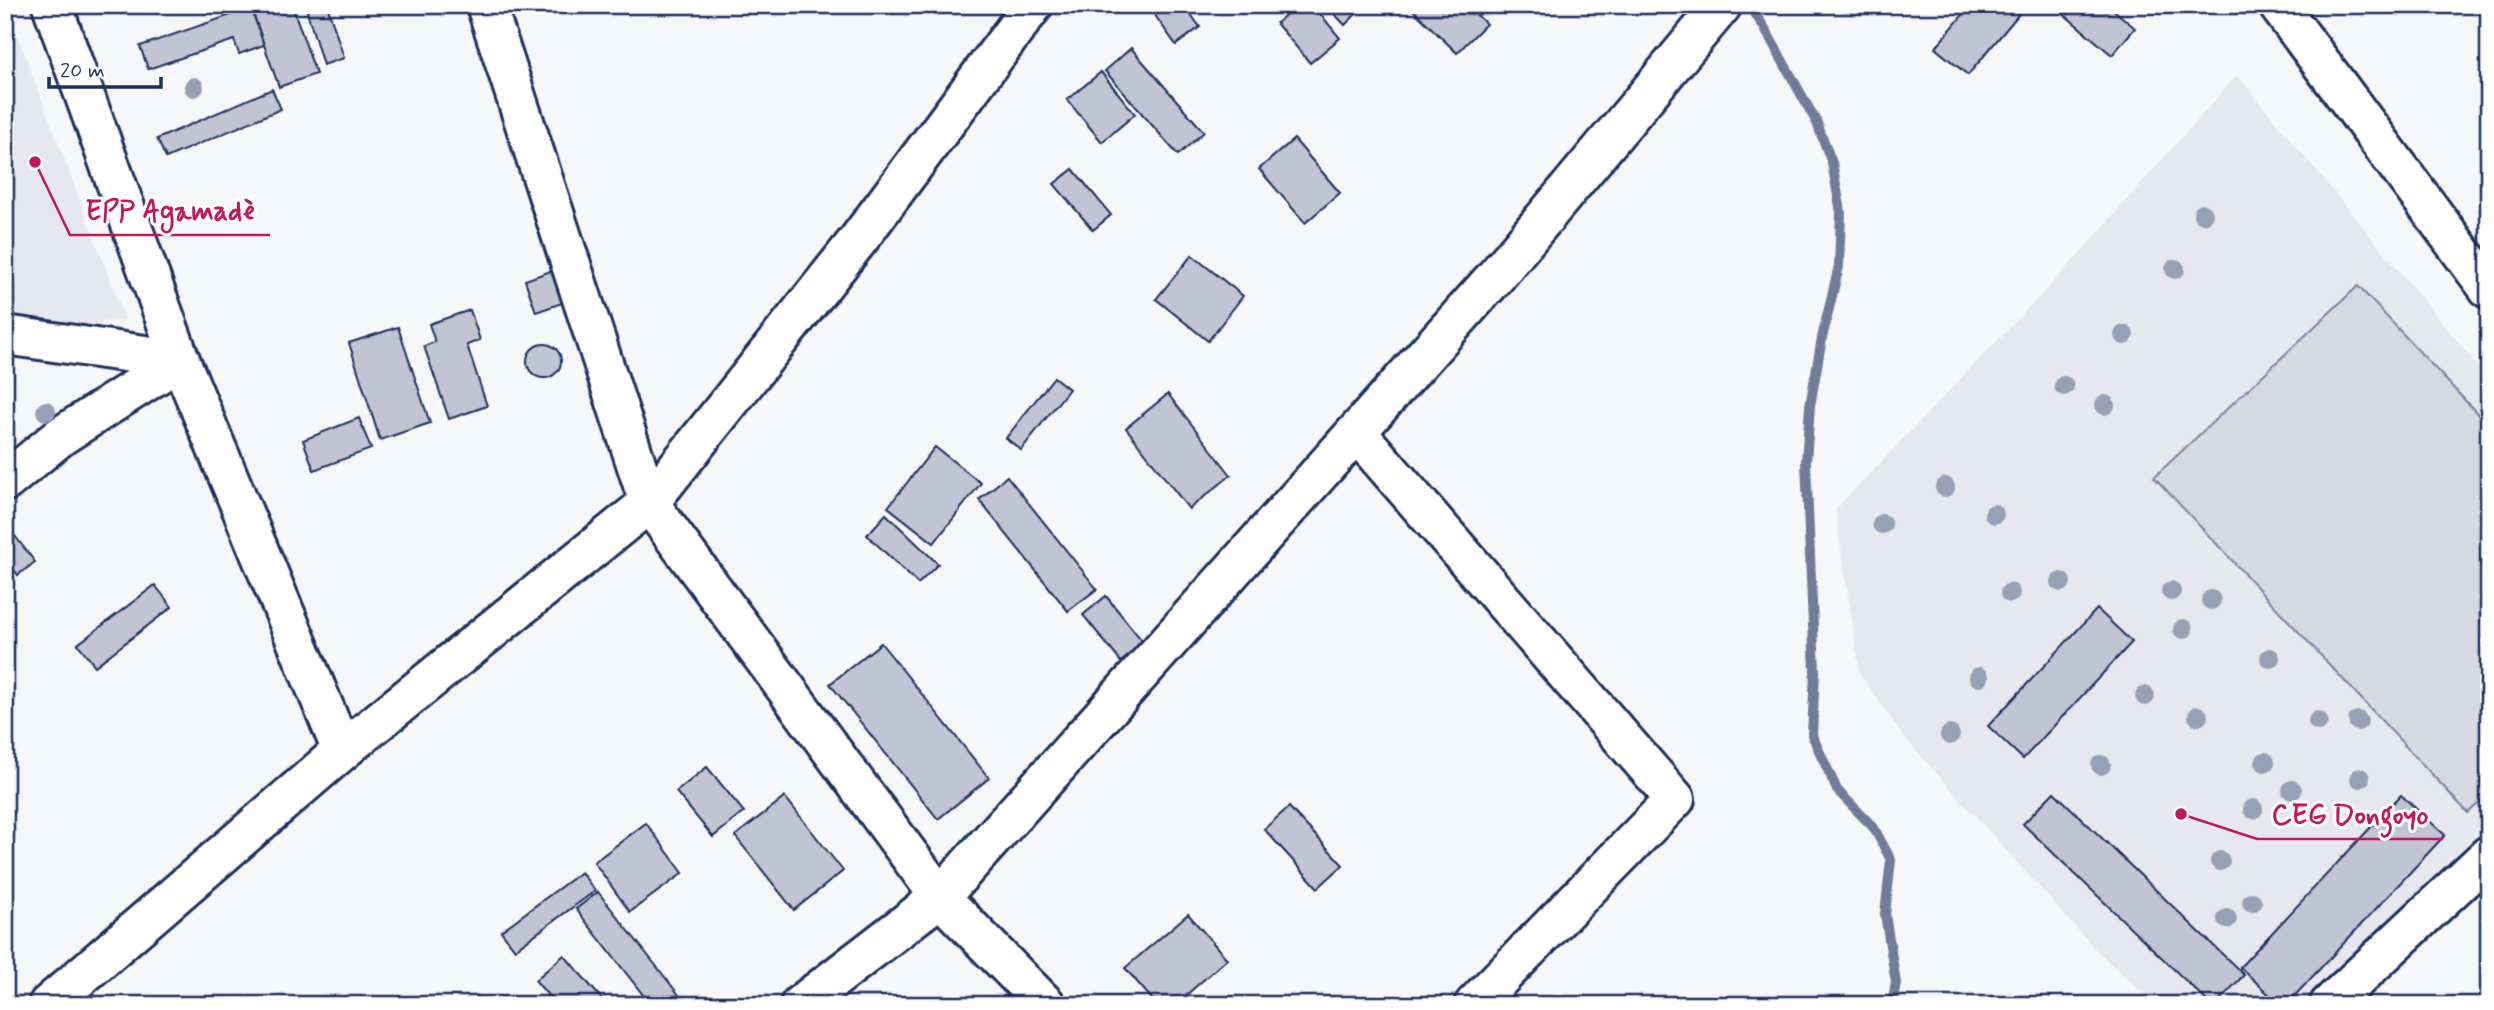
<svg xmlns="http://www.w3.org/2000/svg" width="2494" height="1010" font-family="Mynerve,sans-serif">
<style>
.built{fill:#e6e8ee}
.green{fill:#d6d9e2;stroke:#7884a0;stroke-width:2}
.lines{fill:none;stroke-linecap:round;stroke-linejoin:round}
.stream{stroke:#707c99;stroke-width:10}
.building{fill:#c0c4d3;stroke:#1b2f5e;stroke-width:2}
.minor-casing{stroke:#1b2f5e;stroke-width:44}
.minor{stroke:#fff;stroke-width:38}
.tree{fill:#97a1b6}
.leader{fill:none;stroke:#c2185b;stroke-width:2.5}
.callout-dot{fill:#c2185b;stroke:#fff;stroke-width:2.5}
.callout-label{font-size:28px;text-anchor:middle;font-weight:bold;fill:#c2185b;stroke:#fff;stroke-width:6;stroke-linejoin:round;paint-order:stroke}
</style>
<rect width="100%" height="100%" fill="#f6f7f9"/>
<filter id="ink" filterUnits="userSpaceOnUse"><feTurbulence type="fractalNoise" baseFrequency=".0143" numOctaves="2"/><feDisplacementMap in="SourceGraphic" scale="14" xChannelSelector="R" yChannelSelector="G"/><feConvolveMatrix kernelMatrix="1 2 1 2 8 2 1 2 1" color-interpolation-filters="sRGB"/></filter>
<g filter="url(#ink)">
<g class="built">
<path d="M5,5H6L125,319L5,336Z"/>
<path d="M2237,75L2489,379V828L2299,1005H2156L2096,950L1903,736L1860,674L1835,510L2066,269Z"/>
</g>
<path class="green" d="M2358,286L2489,426V794L2468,813L2154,477Z"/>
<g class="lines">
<path class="stream" d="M1749,5L1764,27L1817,123L1832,163L1841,212L1839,266L1822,338L1810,406L1806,462L1815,672L1812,735L1837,790L1874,828L1891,860L1885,914L1896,983L1892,1005"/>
</g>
<g class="building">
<path d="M258,5H292L316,74L279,87L251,8Z"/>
<path d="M305,5H327L344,58L323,65Z"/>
<path d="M1165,5H1184L1200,27L1176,45L1154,14Z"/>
<path d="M1297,5H1313L1340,38L1310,63L1276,23Z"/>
<path d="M1326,5H1350L1357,13L1345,25Z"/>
<path d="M1408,5H1467L1486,24L1457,53Z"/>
<path d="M1971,5H2009L2019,14L1968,75L1935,48Z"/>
<path d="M2053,5H2108L2135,28L2112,55Z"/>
<path d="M251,8L264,45L239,54L234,40L148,69L140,46Z"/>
<path d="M1131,48L1204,132L1178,155L1105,71Z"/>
<path d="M1101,72L1135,114L1102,142L1067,100Z"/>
<path d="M272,89L281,109L166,158L157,139Z"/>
<path d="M1294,139L1340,193L1305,223L1259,169Z"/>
<path d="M1073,169L1111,215L1093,230L1054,184Z"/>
<path d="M1192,255L1243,296L1208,341L1156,299Z"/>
<path d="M559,268L571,300L536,312L525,280Z"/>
<path d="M470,310L480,340L467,345L487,406L449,419L424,346L435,342L429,324Z"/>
<path d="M398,327L430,423L380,440L349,343Z"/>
<circle cx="544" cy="361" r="17"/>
<path d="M1054,377L1069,389L1021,450L1006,438Z"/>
<path d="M1168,394L1231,475L1189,509L1126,428Z"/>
<path d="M359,418L371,449L314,470L303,440Z"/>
<path d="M935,447L981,483L934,543L888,507Z"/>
<path d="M1007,476L1097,589L1068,611L979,500Z"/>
<path d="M886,514L938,564L918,584L867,535Z"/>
<path d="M15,536L35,562L18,575L5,558V543Z"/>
<path d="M155,585L172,607L95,666L78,644Z"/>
<path d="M1106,596L1144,643L1121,662L1083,615Z"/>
<path d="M2097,609L2132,642L2023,759L1988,726Z"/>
<path d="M881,643L989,778L938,819L830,684Z"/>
<path d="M707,767L744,812L713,837L676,792Z"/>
<path d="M2054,792L2244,975L2215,1005H2211L2023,824Z"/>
<path d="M2401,795L2445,835L2286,1005H2280L2240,967Z"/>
<path d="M785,797L843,871L794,910L735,836Z"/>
<path d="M1289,807L1343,865L1318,888L1264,829Z"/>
<path d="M646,823L683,873L630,912L594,862Z"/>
<path d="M581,872L595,891L515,949L501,931Z"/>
<path d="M598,892L683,1000L677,1005H651L576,909Z"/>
<path d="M1188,914L1227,959L1175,1005H1157L1125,968Z"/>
<path d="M564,955L607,1005H556L535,980Z"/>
</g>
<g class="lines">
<defs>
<g id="minor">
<path d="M52,5L180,360L342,751"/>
<path d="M486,5L649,503L940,897L1046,1005"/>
<path d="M2278,5L2489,289"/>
<path d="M5,335L180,360"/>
<path d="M1357,433L1675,799L1474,1005"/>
<path d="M5,482L61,436L180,360"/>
<path d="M48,1005L342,751L649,503L859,239L1033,5"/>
<path d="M800,1005L940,897L1496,276L1722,5"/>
<path d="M2329,1005L2489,855"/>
</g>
</defs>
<use href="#minor" class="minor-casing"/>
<use href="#minor" class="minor"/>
</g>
<g class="tree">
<circle cx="194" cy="87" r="10"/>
<circle cx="2203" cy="214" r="10"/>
<circle cx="2175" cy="269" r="10"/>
<circle cx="2124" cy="335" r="10"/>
<circle cx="2064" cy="386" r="10"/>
<circle cx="2105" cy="405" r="10"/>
<circle cx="46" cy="411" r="10"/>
<circle cx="1945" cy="487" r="10"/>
<circle cx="1994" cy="514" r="10"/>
<circle cx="1882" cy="524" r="10"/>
<circle cx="2061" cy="582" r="10"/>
<circle cx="2171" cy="591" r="10"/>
<circle cx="2010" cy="593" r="10"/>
<circle cx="2211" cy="600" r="10"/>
<circle cx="2183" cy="629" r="10"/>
<circle cx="2270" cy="658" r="10"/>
<circle cx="1979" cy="677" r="10"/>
<circle cx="2145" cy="696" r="10"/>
<circle cx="2198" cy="716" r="10"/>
<circle cx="2318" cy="721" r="10"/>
<circle cx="2358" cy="721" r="10"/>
<circle cx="1950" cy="735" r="10"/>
<circle cx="2265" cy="762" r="10"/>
<circle cx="2101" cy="765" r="10"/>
<circle cx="2360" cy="778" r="10"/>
<circle cx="2292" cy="790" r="10"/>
<circle cx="2253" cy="809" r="10"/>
<circle cx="2220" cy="861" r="10"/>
<circle cx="2252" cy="902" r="10"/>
<circle cx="2227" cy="919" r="10"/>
</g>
</g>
<path class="leader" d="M35 162L70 235H270M2181 814L2257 839H2443"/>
<g class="callout-dot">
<circle cx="35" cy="162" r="7"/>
<circle cx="2181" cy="814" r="7"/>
</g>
<g class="callout-label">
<text x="170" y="220">EPP Agamadè</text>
<text x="2350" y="824">CEG Dongoyo</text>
</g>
<rect width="2494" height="1010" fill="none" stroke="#fff" stroke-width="28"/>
<rect x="14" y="14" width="2466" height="982" fill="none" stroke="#1b2f5e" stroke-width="2.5" filter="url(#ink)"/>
<path d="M49 77v10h112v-10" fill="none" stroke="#1b2f5e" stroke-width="3.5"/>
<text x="60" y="77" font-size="21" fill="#1b2f5e" stroke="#ffffff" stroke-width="5" paint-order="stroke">20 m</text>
</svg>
